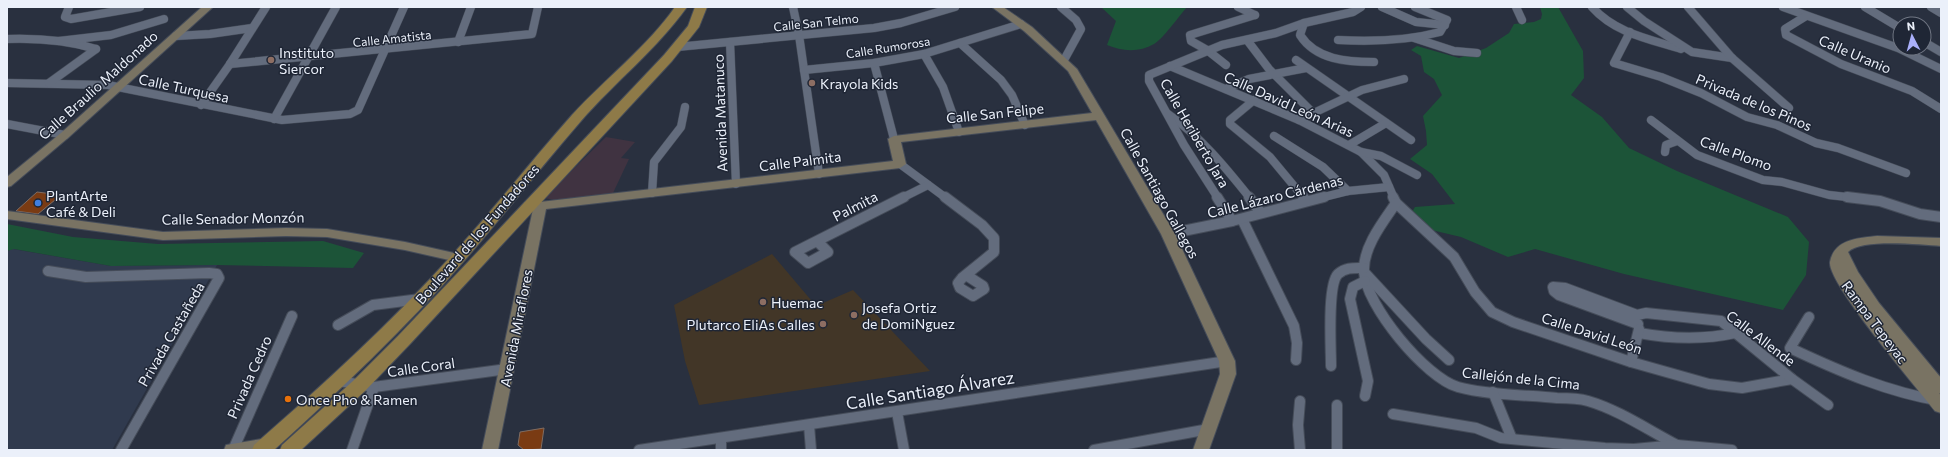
<svg xmlns="http://www.w3.org/2000/svg" width="1948" height="457" font-family="Commissioner,sans-serif">
<style>
.commercial{fill:#403341}
.built{fill:#303a4e}
.education{fill:#423627}
.green{fill:#1c5438}
.building{fill:#7a3b13;stroke:#7f6c62}
.lines{fill:none;stroke-linecap:round;stroke-linejoin:round}
.street-far1-casing{stroke:#454c59;stroke-width:9}
.street-casing{stroke:#454c59;stroke-width:12}
.secondary-casing{stroke:#454c59;stroke-width:2}
.primary-casing{stroke:#454c59;stroke-width:2}
.street-far1{stroke:#636c7d;stroke-width:8}
.street{stroke:#636c7d;stroke-width:10}
.secondary{fill:#797363;fill-rule:evenodd}
.primary{fill:#8e7a48;fill-rule:evenodd}
.education-dot{fill:#8d6e63;stroke:#1f2635;stroke-width:1.5}
.shop-dot{fill:#3f7fe0;stroke:#1f2635;stroke-width:1.5}
.food-dot{fill:#e8710a;stroke:#1f2635;stroke-width:1.5}
.labels{text-anchor:middle;dominant-baseline:central;stroke-width:3;stroke-linejoin:round;paint-order:stroke}
.far-street-label{font-size:12px;fill:#ebf0fa;stroke:#1f2635}
.poi-label{font-size:14px;fill:#ebf0fa;stroke:#1f2635;text-anchor:start}
.street-label{font-size:14px;fill:#ebf0fa;stroke:#1f2635}
.near-street-label{font-size:17px;fill:#ebf0fa;stroke:#1f2635}
</style>
<rect width="100%" height="100%" fill="#29303f"/>
<path class="commercial" d="M606,137L635,142L621,158L629,159L613,193L555,200L544,198Z"/>
<path class="built" d="M13,249L111,266L217,265L112,450H7V251Z"/>
<path class="education" d="M772,254L816,306L853,290L930,371L699,405L685,361L674,305Z"/>
<g class="green">
<path d="M1101,7H1187C1180,15 1162,40 1154,44C1139,53 1121,51 1107,45L1116,21Z"/>
<path d="M1540,7H1558L1583,51L1584,78L1571,95L1602,117L1629,148L1677,171L1788,217L1809,242L1806,275L1783,310L1624,274L1535,249L1508,257L1461,237L1423,228L1410,215L1415,207L1455,204L1432,174L1410,159L1427,145L1426,131L1423,116L1442,95L1434,79L1424,72L1421,56L1411,50L1417,46L1459,58L1486,48L1509,33L1514,24L1534,22L1541,19L1542,14Z"/>
<path d="M7,224L73,237L158,244L323,241L364,253L353,268L217,265L111,266L14,249L7,251Z"/>
</g>
<g class="building">
<path d="M37,192L61,195L38,214L16,211Z"/>
<path d="M544,428L541,449L524,450L518,445L520,432Z"/>
</g>
<g class="lines">
<defs>
<g id="street-far1">
<path d="M69,7L65,17L71,19L140,7"/>
<path d="M793,7L799,35L819,174"/>
<path d="M1061,7L1076,20L1081,29L1064,60"/>
<path d="M1238,7L1255,15"/>
<path d="M1382,7L1416,22L1445,25"/>
<path d="M1516,7L1522,20"/>
<path d="M1592,7C1615,33 1649,39 1681,49"/>
<path d="M1627,7L1644,21L1692,52L1732,58"/>
<path d="M1688,7L1732,58L1789,108"/>
<path d="M1783,7L1898,48L1941,69"/>
<path d="M1865,7L1900,28"/>
<path d="M1931,7L1941,13"/>
<path d="M1806,16L1785,29L1786,35L1841,64L1912,91L1941,109"/>
<path d="M1304,23L1300,35C1316,60 1347,62 1374,62"/>
<path d="M1630,32L1614,63L1661,77L1701,93L1747,117L1777,125L1816,143L1838,148L1906,173"/>
<path d="M176,36L210,34L252,28"/>
<path d="M1414,38L1454,51L1477,53"/>
<path d="M7,39C37,38 67,40 96,49"/>
<path d="M1247,40L1269,69L1313,113"/>
<path d="M1338,40C1373,42 1406,41 1440,32L1447,20L1415,7"/>
<path d="M59,41L111,35L164,19"/>
<path d="M458,42L471,7"/>
<path d="M730,42L736,184"/>
<path d="M1924,42L1941,52"/>
<path d="M960,43L1001,80L1012,95L1025,125"/>
<path d="M677,47L874,28L901,23L955,7"/>
<path d="M924,54L943,87L959,132"/>
<path d="M1296,60L1411,140"/>
<path d="M874,63L894,139"/>
<path d="M230,64L532,34L538,7"/>
<path d="M1226,65L1207,50L1191,41L1190,35L1255,15"/>
<path d="M1170,66L1299,120L1361,152L1384,175L1394,198"/>
<path d="M804,70L874,63L924,54L1021,24"/>
<path d="M7,83L108,85L282,120L350,114L358,110L404,7"/>
<path d="M49,83L96,49"/>
<path d="M1226,89L1249,79L1306,68"/>
<path d="M1254,100L1230,120V124L1270,157L1304,198"/>
<path d="M201,105L230,64L266,7"/>
<path d="M1168,114C1200,136 1226,168 1250,198"/>
<path d="M274,119L336,7"/>
<path d="M1299,120L1362,90L1404,79"/>
<path d="M1651,120L1697,155L1763,180L1782,182L1829,195L1856,198"/>
<path d="M7,124L65,135"/>
<path d="M1274,136L1323,167L1348,191"/>
<path d="M1349,145L1386,123"/>
<path d="M1361,152L1381,156L1417,175"/>
<path d="M1665,152L1666,145L1677,141"/>
<path d="M900,164L946,198"/>
<path d="M652,193L654,162L681,127L685,107"/>
<path d="M902,198L928,185"/>
<path d="M1218,198L1184,145L1149,81V75L1222,45L1276,33L1304,23L1353,12L1361,7"/>
<path d="M1320,198L1348,191L1389,187"/>
</g>
<g id="street">
<path d="M945,197L982,225L994,238V252L962,278L958,283L960,288L973,296L984,289L983,286L966,275"/>
<path d="M1217,197L1232,221"/>
<path d="M1249,197L1261,213"/>
<path d="M1303,197L1306,201"/>
<path d="M1393,197L1396,203L1454,257L1475,292L1492,312L1513,322L1631,362L1709,384L1742,388L1792,379"/>
<path d="M1847,197L1880,201L1920,214L1941,217"/>
<path d="M1396,203C1383,222 1363,247 1364,271C1365,305 1426,378 1458,387C1486,395 1528,395 1557,398C1567,398 1578,398 1588,401C1619,410 1648,430 1677,445"/>
<path d="M1242,219L1294,326L1297,343L1296,360"/>
<path d="M1168,234L1232,221L1324,197"/>
<path d="M817,241L828,252L808,263L795,252L904,197"/>
<path d="M48,271L86,277L209,273L217,274L219,278L121,450"/>
<path d="M1364,272L1426,339L1449,360"/>
<path d="M1365,281L1353,287L1350,299L1368,381L1365,396"/>
<path d="M1809,317L1790,348C1839,371 1887,392 1941,401"/>
<path d="M1638,324L1559,295L1554,291L1553,287L1565,288L1637,315L1646,313L1721,321L1792,379L1828,405"/>
<path d="M338,325L373,305L420,299"/>
<path d="M1639,333C1672,339 1703,340 1735,333"/>
<path d="M1631,362L1639,329"/>
<path d="M1331,366C1331,348 1327,285 1338,274C1346,267 1354,268 1364,268"/>
<path d="M339,381L374,387L507,369"/>
<path d="M1493,392L1512,439"/>
<path d="M1300,401L1298,425L1300,450"/>
<path d="M1337,405V450"/>
<path d="M897,412L904,450"/>
<path d="M1393,414L1476,428L1501,438L1605,448L1634,449L1677,445L1732,450"/>
<path d="M809,425L811,450"/>
<path d="M721,438V450"/>
<path d="M233,450L292,316"/>
<path d="M352,450L374,387"/>
<path d="M639,450L1227,361"/>
<path d="M1094,450L1209,429"/>
</g>
<g id="secondary">
<path d="M202,7H213L69,137L11,186L7,187V177L61,133Z"/>
<path d="M992,7H1003L1032,27L1077,69L1175,234L1235,361L1236,374L1209,450H1193L1220,374L1219,361L1161,234L1096,120L901,142L906,164L900,168L546,209L498,450H482L533,209L525,208L523,205L525,202H540L893,161L888,139L894,136L1092,113L1068,71L1024,31Z"/>
<path d="M7,211L163,232L286,228L327,229L405,242L463,255L465,258L463,261L458,262L405,250L327,237L286,236L163,240L7,219Z"/>
<path d="M1877,236L1941,238V246C1921,245 1862,238 1848,252L1858,272L1879,303L1941,378V394L1939,393L1941,396V413L1935,411C1918,389 1827,283 1830,262C1834,239 1859,238 1877,236Z"/>
<path d="M268,438L274,439L276,444L274,449L224,450L226,445Z"/>
</g>
<g id="primary">
<path d="M675,7H687C657,49 615,82 581,121C541,167 504,215 464,261C405,329 340,390 274,450H252L254,445C324,384 391,323 453,254C494,209 531,161 572,115C605,79 648,46 675,7Z"/>
<path d="M695,7H707L699,27L672,61L410,344L365,391L301,450H280L282,445L353,381L398,336L664,55L688,26Z"/>
</g>
</defs>
<use href="#street-far1" class="street-far1-casing"/>
<use href="#street" class="street-casing"/>
<use href="#secondary" class="secondary-casing"/>
<use href="#primary" class="primary-casing"/>
<use href="#street-far1" class="street-far1"/>
<use href="#street" class="street"/>
<use href="#secondary" class="secondary"/>
<use href="#primary" class="primary"/>
</g>
<g class="education-dot">
<circle cx="271" cy="60" r="4"/>
<circle cx="812" cy="83" r="4"/>
<circle cx="763" cy="302" r="4"/>
<circle cx="854" cy="315" r="4"/>
<circle cx="823" cy="324" r="4"/>
</g>
<circle class="shop-dot" cx="38" cy="203" r="4"/>
<circle class="food-dot" cx="288" cy="399" r="4"/>
<g class="labels">
<g class="far-street-label">
<text transform="translate(816 22) rotate(-6)">Calle San Telmo</text>
<text transform="translate(392 38) rotate(-6)">Calle Amatista</text>
<text transform="translate(888 47) rotate(-9)">Calle Rumorosa</text>
</g>
<g class="poi-label">
<text x="279" y="52">Instituto<tspan x="279" dy="16">Siercor</tspan></text>
<text x="820" y="83">Krayola Kids</text>
<text x="46" y="195">PlantArte<tspan x="46" dy="16">Café &amp; Deli</tspan></text>
<text x="771" y="302">Huemac</text>
<text x="862" y="307">Josefa Ortiz<tspan x="862" dy="16">de DomiNguez</tspan></text>
<text x="815" y="324" text-anchor="end">Plutarco EliAs Calles</text>
<text x="296" y="399">Once Pho &amp; Ramen</text>
</g>
<g class="street-label">
<text transform="translate(1855 54) rotate(23)">Calle Uranio</text>
<text transform="translate(98 85) rotate(-42)">Calle Braulio Maldonado</text>
<text transform="translate(184 88) rotate(12)">Calle Turquesa</text>
<text transform="translate(1754 102) rotate(23)">Privada de los Pinos</text>
<text transform="translate(1289 104) rotate(24)">Calle David León Arias</text>
<text transform="translate(720 113) rotate(-92)">Avenida Matanuco</text>
<text transform="translate(995 113) rotate(-6)">Calle San Felipe</text>
<text transform="translate(1195 133) rotate(60)">Calle Heriberto Jara</text>
<text transform="translate(1736 153) rotate(20)">Calle Plomo</text>
<text transform="translate(800 161) rotate(-7)">Calle Palmita</text>
<text transform="translate(1160 193) rotate(61)">Calle Santiago Gallegos</text>
<text transform="translate(1275 196) rotate(-14)">Calle Lázaro Cárdenas</text>
<text transform="translate(855 206) rotate(-27)">Palmita</text>
<text transform="translate(233 218) rotate(-1)">Calle Senador Monzón</text>
<text transform="translate(477 234) rotate(-49)">Boulevard de los Fundadores</text>
<text transform="translate(1875 322) rotate(53)">Rampa Tepeyac</text>
<text transform="translate(516 328) rotate(-79)">Avenida Miraflores</text>
<text transform="translate(1592 333) rotate(18)">Calle David León</text>
<text transform="translate(171 334) rotate(-60)">Privada Castañeda</text>
<text transform="translate(1761 338) rotate(37)">Calle Allende</text>
<text transform="translate(421 367) rotate(-8)">Calle Coral</text>
<text transform="translate(249 377) rotate(-66)">Privada Cedro</text>
<text transform="translate(1521 378) rotate(6)">Callejón de la Cima</text>
</g>
<g class="near-street-label">
<text transform="translate(930 390) rotate(-9)">Calle Santiago Álvarez</text>
</g>
</g>
<rect width="1948" height="457" fill="none" stroke="#ebf0fa" stroke-width="16"/>
<g transform="translate(1912 36) rotate(354)"><circle r="19" fill="#1f2635" stroke="#717784"/>
<path d="M0-3L7 15L0 10L-7 15Z" fill="#aab0fb"/>
<text y="-6" font-size="11" font-weight="bold" text-anchor="middle" fill="#ebf0fa">N</text>
</g>
</svg>
